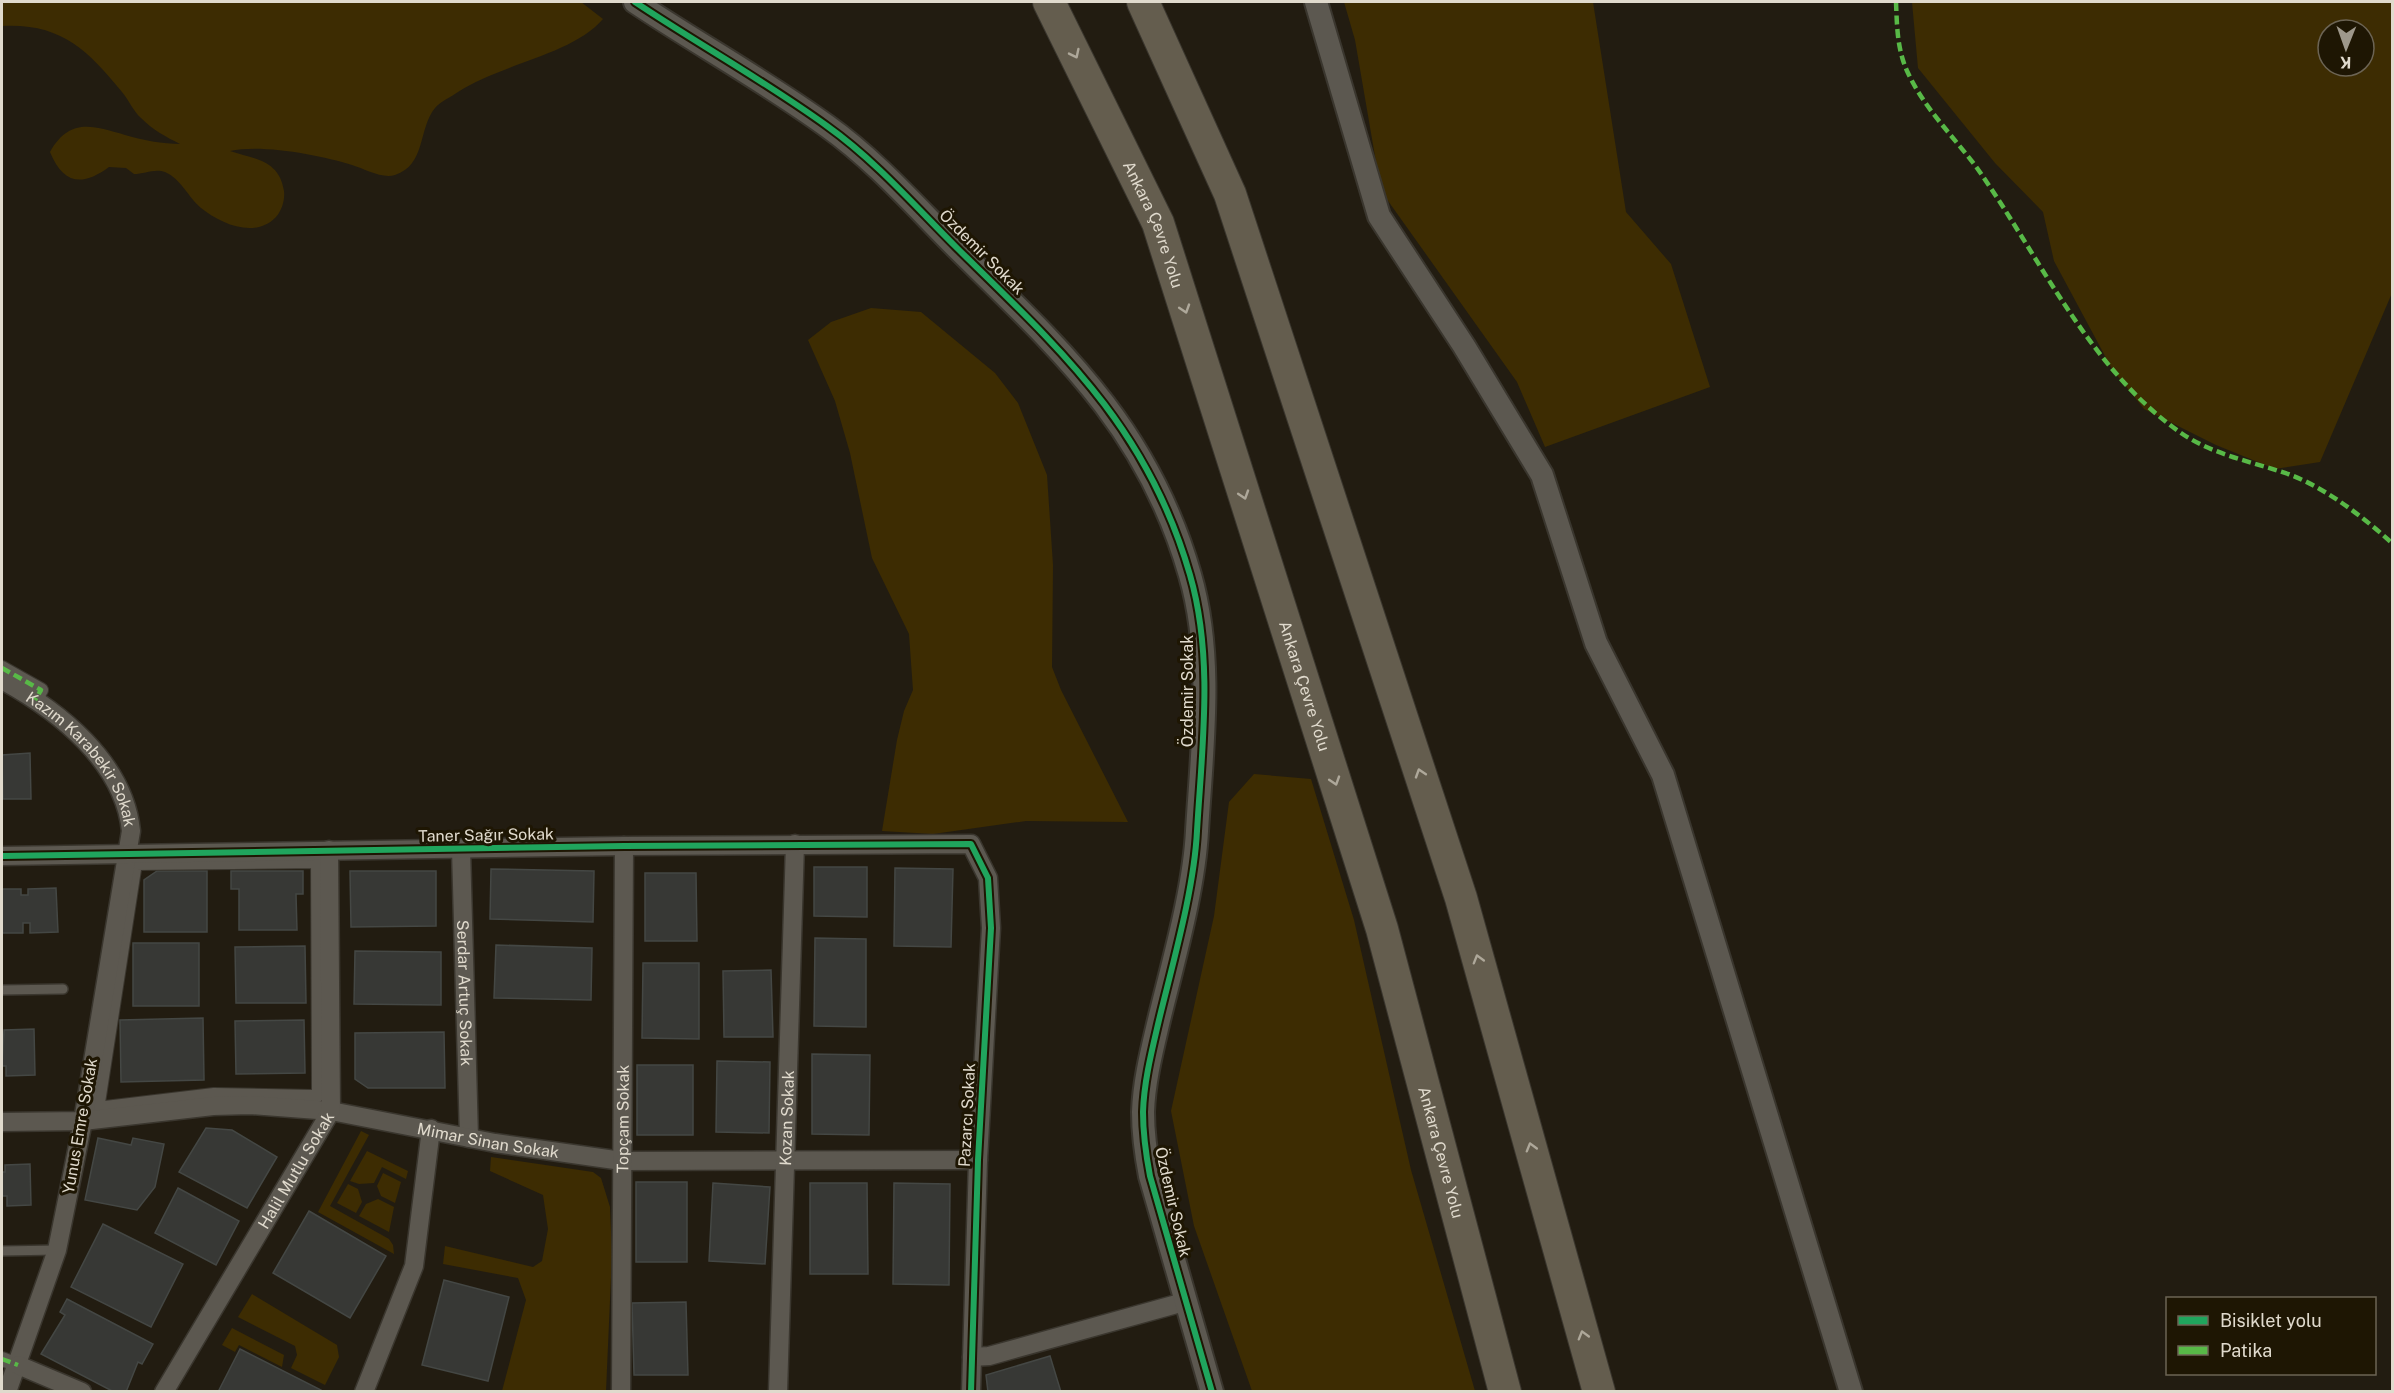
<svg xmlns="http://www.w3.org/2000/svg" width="2394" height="1393" font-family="'Public Sans',sans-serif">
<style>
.green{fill:#3d2c02;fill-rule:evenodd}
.building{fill:#373835;stroke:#444744;stroke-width:1.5}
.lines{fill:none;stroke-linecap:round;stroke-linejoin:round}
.service-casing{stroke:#3a362e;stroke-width:12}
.pedestrian-casing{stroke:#3a362e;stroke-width:16}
.minor-casing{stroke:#3a362e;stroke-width:21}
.tertiary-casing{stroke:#3a362e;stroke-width:26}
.motorway-casing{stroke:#3a362e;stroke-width:34}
.service{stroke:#5c5850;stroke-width:9}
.pedestrian{stroke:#5c5850;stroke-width:14}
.minor{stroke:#5c5850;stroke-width:18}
.tertiary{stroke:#5c5850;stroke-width:22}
.motorway{stroke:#645d4e;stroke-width:32}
.quiet{stroke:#58b947;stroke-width:4.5;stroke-dasharray:9 4.5;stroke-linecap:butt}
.cycleway-casing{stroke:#1e1603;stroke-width:10}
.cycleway{stroke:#20a55d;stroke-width:6}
.oneway{stroke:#aea89a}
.labels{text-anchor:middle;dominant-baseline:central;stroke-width:6;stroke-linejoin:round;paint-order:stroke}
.street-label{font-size:16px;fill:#e0dacd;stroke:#1e1603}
</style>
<rect width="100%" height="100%" fill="#221c11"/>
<g class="green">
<path d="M2,2H581L603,19C572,55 500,64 458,92C451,97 441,101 435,108C418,129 426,165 395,175C382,179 365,169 352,165C320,155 262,144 230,151C253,159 279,159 284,191C285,200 282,210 276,217C255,239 221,224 201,208C188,197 181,179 165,172C155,168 144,174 134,174L126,168L109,167C82,187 63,184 50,152C70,117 93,126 125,135C141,140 164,144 180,144C166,137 153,130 141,118C133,111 129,100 122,92C87,49 60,23 2,26Z"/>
<path d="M1344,2H1593L1626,212L1671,264L1710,387L1545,447L1517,382L1381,191L1355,40Z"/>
<path d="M1912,2H2392V293L2320,462L2275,469L2216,445L2144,409L2112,369L2054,261L2043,212L1995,163L1918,68ZM2328,30H2364V66H2328Z"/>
<path d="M871,308L921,312L995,373L1018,403L1047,475L1053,565L1052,667L1061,690L1128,822L1026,821L933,834L882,831L897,740L904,711L913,690L909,634L872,558L850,453L835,401L808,340L831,322Z"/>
<path d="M1254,774L1311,779L1354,920L1411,1170L1475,1391H1252L1194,1226L1171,1111L1214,916L1229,802Z"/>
<path d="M361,1131L369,1135L330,1206L389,1239L393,1245L394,1254L318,1212Z"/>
<path d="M367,1151L408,1171L406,1179L382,1167L374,1183L359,1184L350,1181Z"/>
<path d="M491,1157L593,1172L601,1178L610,1207L612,1255L606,1391H502L526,1300L518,1278L443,1264L445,1246L533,1267L542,1261L548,1229L543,1195L490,1171Z"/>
<path d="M383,1173L401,1182L395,1203L381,1196L377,1186Z"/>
<path d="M348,1184L358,1189L362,1202L356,1213L337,1203Z"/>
<path d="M378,1199L394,1207L389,1232L359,1216L366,1204Z"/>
<path d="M252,1294L337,1345L339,1357L325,1385L291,1368L297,1355L295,1346L238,1317Z"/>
<path d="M232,1328L284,1355L282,1367L239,1345L235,1352L222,1345Z"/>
</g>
<g class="building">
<path d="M30,753L31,799H3L2,755Z"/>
<path d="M814,867H867V917L814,916Z"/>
<path d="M895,868L953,869L951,947L894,946Z"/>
<path d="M491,869L594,871L593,922L490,919Z"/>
<path d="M157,871H207V932H144V880Z"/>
<path d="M231,871H303V894H296L297,930H239V889H231Z"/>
<path d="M350,871H436V926L351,927Z"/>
<path d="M645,873H696L697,941H645Z"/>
<path d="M56,888L58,932L30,933V923H23V933H2V889H21V895H28V889Z"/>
<path d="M815,938L866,939V1027L814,1026Z"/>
<rect x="133" y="943" width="66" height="63"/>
<path d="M496,945L592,948L591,1000L494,998Z"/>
<path d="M305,946L306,1003H236L235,947Z"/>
<path d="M355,951L441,952V1005L354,1004Z"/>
<path d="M643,963H699V1039L642,1038Z"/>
<path d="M771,970L773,1037H724L723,971Z"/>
<path d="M203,1018L204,1080L121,1082L120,1020Z"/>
<path d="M304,1020L305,1073L236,1074L235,1021Z"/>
<path d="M34,1029L35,1075L6,1076V1066H2L4,1030Z"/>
<path d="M444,1032L445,1088H368L355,1079V1033Z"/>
<path d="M812,1054L870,1055L869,1135L812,1134Z"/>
<path d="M717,1061L770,1062L769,1133L716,1132Z"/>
<rect x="637" y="1065" width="56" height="70"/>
<path d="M206,1128L232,1130L277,1157L247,1208L179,1172Z"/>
<path d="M98,1138L131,1145L133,1138L164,1144L155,1187L137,1210L85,1200Z"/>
<path d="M30,1164L31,1205L7,1206V1196H2V1172H5V1165Z"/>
<rect x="636" y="1182" width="51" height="80"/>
<path d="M713,1183L770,1187L765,1264L709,1261Z"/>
<path d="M810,1183H867L868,1274H810Z"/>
<path d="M894,1183L950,1184L949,1285L893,1284Z"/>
<path d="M178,1188L239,1221L216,1265L155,1233Z"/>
<path d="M309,1211L386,1256L350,1318L273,1273Z"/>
<path d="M103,1224L183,1264L151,1327L71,1287Z"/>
<path d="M444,1280L509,1297L488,1381L422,1365Z"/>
<path d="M67,1299L153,1344L142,1364L138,1362L126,1392H114L41,1354L65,1315L60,1312Z"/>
<path d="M686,1302L688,1375H634L632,1303Z"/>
<path d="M240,1349L321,1390L320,1392H218Z"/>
<path d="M1050,1356L1061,1392H988L986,1375Z"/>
</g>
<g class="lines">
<defs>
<g id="service">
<path d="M2,990L63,989"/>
<path d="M2,1251L57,1250"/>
</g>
<g id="pedestrian">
<path d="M2,668L41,690L35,700"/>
<path d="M318,861L319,1094L313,1097L214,1095L97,1109L135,863Z"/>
<path d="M2,1359L18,1365"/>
</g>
<g id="minor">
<path id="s1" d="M2,680C59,711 124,762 131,831L83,1121L57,1250L7,1392"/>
<path id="s2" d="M461,849L469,1138"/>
<path d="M2,856L624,846L971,844L988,878L991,928L978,1160L971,1392"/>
<path id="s3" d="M2,1122L83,1121L213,1106L250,1105L331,1111L495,1143L622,1161L978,1160"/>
<path d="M972,1357L989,1356L1184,1302"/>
<path d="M18,1365L82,1392"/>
<path id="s4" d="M164,1392L331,1111L329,850"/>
<path d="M364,1392L414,1266L431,1129"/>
<path id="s5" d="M621,1392L624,846"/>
<path id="s6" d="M778,1392L795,844"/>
</g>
<g id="tertiary">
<path d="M635,2C698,44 765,81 827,126C876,161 915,206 957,248C1062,351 1148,428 1190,575C1214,658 1202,747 1197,831C1194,890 1173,962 1159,1020C1152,1050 1144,1081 1143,1112C1143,1134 1146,1155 1150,1176L1212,1392"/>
<path d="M1316,2L1379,216L1464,346L1542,475L1596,643L1663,775L1851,1392"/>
</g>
<g id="motorway">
<path id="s7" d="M1049,2L1158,223L1382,929L1505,1392"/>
<path d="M1143,2L1230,194L1461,898L1599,1392"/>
</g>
</defs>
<use href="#service" class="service-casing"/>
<use href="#pedestrian" class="pedestrian-casing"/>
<use href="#minor" class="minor-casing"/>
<use href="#tertiary" class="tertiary-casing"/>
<use href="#motorway" class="motorway-casing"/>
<use href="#service" class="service"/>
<use href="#pedestrian" class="pedestrian"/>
<use href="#minor" class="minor"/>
<use href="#tertiary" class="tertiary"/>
<use href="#motorway" class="motorway"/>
<g class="quiet">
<path d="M1896,2C1897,26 1897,50 1908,73C1924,108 1954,137 1977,168C2040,257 2089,369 2181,433C2213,455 2254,462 2291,475C2327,489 2363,517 2392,543"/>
<path d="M2,668L41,690L35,700"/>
<path d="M2,1359L18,1365"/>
</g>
<defs>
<g id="cycleway">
<path d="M635,2C698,44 765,81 827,126C876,161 915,206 957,248C1062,351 1148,428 1190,575C1214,658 1202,747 1197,831C1194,890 1173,962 1159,1020C1152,1050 1144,1081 1143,1112C1143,1134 1146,1155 1150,1176L1212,1392"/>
<path d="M2,856L624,846L971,844L988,878L991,928L978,1160L971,1392"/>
</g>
</defs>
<use href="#cycleway" class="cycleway-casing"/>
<use href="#cycleway" class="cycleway"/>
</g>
<defs><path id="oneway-chevron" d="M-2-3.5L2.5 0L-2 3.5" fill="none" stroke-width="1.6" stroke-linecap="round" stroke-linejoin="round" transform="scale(1.5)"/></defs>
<g class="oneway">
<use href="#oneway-chevron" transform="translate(1075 54) rotate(64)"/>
<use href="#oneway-chevron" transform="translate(1185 309) rotate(72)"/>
<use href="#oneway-chevron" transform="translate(1244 495) rotate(72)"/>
<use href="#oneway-chevron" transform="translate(1420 773) rotate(-108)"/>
<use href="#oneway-chevron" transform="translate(1335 781) rotate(72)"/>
<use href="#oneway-chevron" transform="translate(1478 959) rotate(-106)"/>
<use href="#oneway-chevron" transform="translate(1531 1147) rotate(-106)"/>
<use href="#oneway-chevron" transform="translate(1583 1335) rotate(-106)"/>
</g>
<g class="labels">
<g class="street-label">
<text stroke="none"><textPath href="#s7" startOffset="246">Ankara Çevre Yolu</textPath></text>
<text transform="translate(982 252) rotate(45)">Özdemir Sokak</text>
<text stroke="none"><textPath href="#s7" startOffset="732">Ankara Çevre Yolu</textPath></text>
<text transform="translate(1187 691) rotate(-90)">Özdemir Sokak</text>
<text stroke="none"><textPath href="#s1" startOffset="116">Kazım Karabekir Sokak</textPath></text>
<text transform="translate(486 835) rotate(-1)">Taner Sağır Sokak</text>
<text stroke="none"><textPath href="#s2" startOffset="144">Serdar Artuç Sokak</textPath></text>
<text transform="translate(967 1115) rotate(-87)">Pazarcı Sokak</text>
<text stroke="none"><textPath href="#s6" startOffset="274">Kozan Sokak</textPath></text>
<text stroke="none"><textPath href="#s5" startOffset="273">Topçam Sokak</textPath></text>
<text transform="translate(80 1126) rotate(-80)">Yunus Emre Sokak</text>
<text stroke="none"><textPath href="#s3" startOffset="490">Mimar Sinan Sokak</textPath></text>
<text stroke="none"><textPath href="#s7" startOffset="1218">Ankara Çevre Yolu</textPath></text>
<text stroke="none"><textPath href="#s4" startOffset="258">Halil Mutlu Sokak</textPath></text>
<text transform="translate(1173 1202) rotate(77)">Özdemir Sokak</text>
</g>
</g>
<rect width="2394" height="1393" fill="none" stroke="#e0dacd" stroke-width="6"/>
<rect x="2166" y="1297" width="210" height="78" fill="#1e1603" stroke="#6c6454" stroke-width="1.5"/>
<rect x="2178" y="1316" width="30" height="9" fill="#20a55d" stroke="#6c6454" stroke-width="1.5"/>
<text x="2220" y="1327" font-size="18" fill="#e0dacd">Bisiklet yolu</text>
<rect x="2178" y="1346" width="30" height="9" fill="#58b947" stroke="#6c6454" stroke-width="1.5"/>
<text x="2220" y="1357" font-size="18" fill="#e0dacd">Patika</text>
<g transform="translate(2346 48) rotate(181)"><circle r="28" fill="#1e1603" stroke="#6c6454" stroke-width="1.5"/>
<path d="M0-4.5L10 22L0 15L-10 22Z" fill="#9e988b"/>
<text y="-9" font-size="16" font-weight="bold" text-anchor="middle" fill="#e0dacd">K</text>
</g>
</svg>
